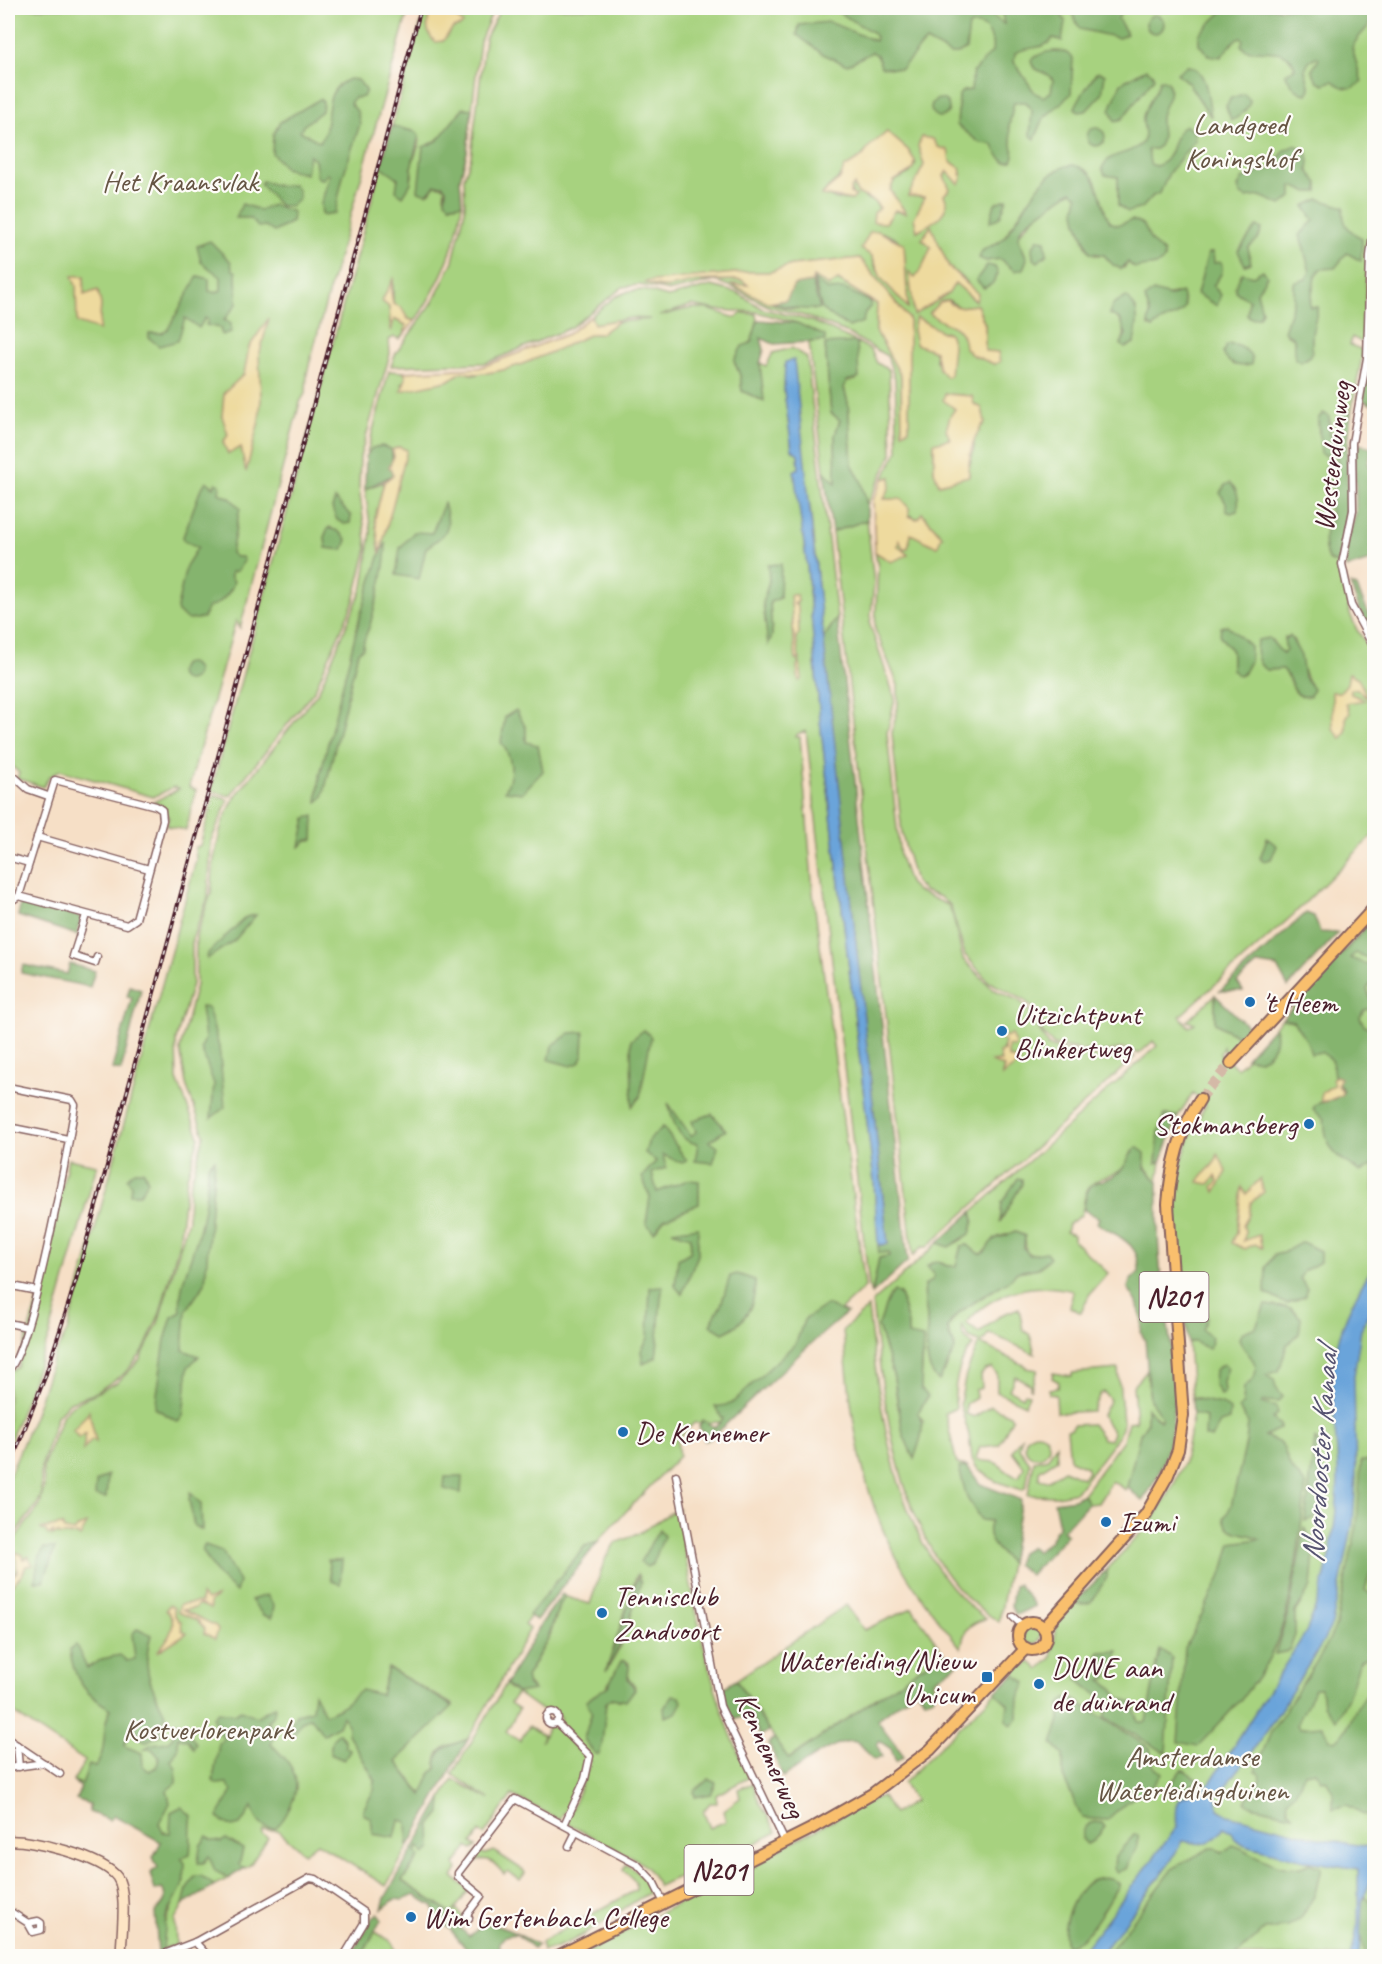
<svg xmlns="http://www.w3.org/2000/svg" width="1382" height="1964" viewBox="0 0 1382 1964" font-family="Caveat,sans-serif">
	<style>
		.green { fill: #a7d27f; stroke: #787855; stroke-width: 1.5; fill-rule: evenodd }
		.forest { fill: #85b46e; stroke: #686a4c; stroke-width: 1.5 }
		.sand { fill: #eeda9e; stroke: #9c7c64; stroke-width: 1.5 }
		.water { fill: #6aa4da; stroke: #5a6282; stroke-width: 1.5 }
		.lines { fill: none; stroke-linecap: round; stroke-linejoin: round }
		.primary-tunnel { stroke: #d4b9a7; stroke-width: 10; stroke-dasharray: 10 5; stroke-linecap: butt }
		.street-casing { stroke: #866261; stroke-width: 9 }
		.secondary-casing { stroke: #866261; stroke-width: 12 }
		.primary-casing { stroke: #866261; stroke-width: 14 }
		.street { stroke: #fff; stroke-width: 6 }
		.secondary { stroke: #fde5c5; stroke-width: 9 }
		.primary { stroke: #f9bf6d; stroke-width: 10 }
		.rail-casing { stroke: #4a1f2b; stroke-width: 4 }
		.rail { stroke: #fdfcf7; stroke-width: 1.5; stroke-dasharray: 4.5; stroke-linecap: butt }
		.poi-dot { fill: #1f6fb2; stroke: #fdfcf7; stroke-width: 2 }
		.labels { text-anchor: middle; stroke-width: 4.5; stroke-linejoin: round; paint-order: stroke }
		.shield { fill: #fdfcf7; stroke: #806168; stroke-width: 1.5 }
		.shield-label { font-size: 28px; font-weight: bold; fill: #4a1f2b }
		.park-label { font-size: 30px; fill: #654; stroke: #fdfcf7 }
		.street-label { font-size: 30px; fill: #4a1f2b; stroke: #fdfcf7 }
		.poi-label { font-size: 30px; fill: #4a1f2b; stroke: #fdfcf7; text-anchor: start }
		.water-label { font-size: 32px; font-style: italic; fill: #575471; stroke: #fdfcf7 }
	</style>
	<rect width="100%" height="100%" fill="#fdfcf7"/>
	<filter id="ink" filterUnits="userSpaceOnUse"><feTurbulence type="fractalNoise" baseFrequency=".0167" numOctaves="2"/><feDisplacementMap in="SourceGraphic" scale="12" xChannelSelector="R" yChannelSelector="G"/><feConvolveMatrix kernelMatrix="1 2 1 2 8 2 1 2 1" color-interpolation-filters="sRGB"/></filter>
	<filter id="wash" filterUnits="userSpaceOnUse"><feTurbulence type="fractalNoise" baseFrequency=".008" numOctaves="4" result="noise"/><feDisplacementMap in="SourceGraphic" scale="24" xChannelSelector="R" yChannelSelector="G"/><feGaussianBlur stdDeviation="1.35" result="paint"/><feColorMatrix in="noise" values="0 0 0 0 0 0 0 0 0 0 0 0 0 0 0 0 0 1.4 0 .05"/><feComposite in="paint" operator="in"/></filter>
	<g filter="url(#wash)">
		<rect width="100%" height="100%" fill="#f6dfc6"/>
		<g class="green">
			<path d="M 8,8 L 409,8 L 327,298 L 307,373 L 306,392 L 300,402 L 240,628 L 236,620 L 189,787 L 196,790 L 186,830 L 166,826 L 169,817 L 162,805 L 153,802 L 179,789 L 174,787 L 153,797 L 60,770 L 49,777 L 43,787 L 17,778 L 19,773 L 8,762 Z"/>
			<path d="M 425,8 L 430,8 L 429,14 L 455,17 L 460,8 L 494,8 L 480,41 L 472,109 L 460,111 L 452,126 L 431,145 L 430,192 L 435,185 L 445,187 L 444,196 L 450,205 L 462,204 C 457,247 439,286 415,321 L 408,319 L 393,304 L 393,280 L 382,301 L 389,307 L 391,331 L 393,319 L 406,325 L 405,333 L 399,339 L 394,337 L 389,340 L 390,354 L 360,457 L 359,487 L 367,548 L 354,601 L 314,691 L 230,796 L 211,791 L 381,166 L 394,174 L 399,182 L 412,178 L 412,164 L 420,141 L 416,132 L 392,126 ZM 330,527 L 342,538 L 335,549 L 326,547 L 325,535 Z"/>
			<path d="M 501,8 L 1374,8 L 1374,218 L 1368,240 L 1363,343 L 1352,337 L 1350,345 L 1363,350 L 1362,357 L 1351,413 L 1348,412 L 1336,437 L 1330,435 L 1330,420 L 1323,413 L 1318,419 L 1319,437 C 1328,448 1341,455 1336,470 L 1331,466 L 1326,471 L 1334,491 L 1330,506 L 1332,519 C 1323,533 1323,544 1328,560 L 1338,564 L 1350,614 L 1357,630 L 1374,655 L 1374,834 L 1293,915 L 1180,1016 L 1189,1027 L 1195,1023 L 1187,1021 L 1215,995 L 1215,1023 L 1241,1038 L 1225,1056 L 1223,1047 L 1220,1054 L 1237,1068 L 1276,1031 L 1274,1027 L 1282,1019 L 1289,1019 L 1345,957 L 1340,955 L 1374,917 L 1374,1956 L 580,1956 L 861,1805 L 882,1796 L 894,1814 L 915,1801 L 903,1783 L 1014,1674 L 1021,1662 L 1025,1666 L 1030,1662 L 1039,1669 L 1051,1658 L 1058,1621 L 1152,1521 L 1173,1487 L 1184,1462 L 1193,1414 L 1197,1414 L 1198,1398 L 1192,1398 L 1188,1342 L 1192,1342 L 1190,1320 L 1186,1323 L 1185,1308 L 1189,1304 L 1186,1275 L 1182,1274 C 1168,1213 1174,1159 1206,1105 L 1193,1093 L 1178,1116 L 1165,1115 L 1159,1132 L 1156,1164 L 1161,1162 L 1158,1182 L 1132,1151 C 1122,1183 1106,1169 1089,1187 C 1083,1194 1085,1206 1081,1215 L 1068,1225 L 1066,1232 L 1074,1235 L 1074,1241 L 1108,1273 L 1089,1295 L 1081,1313 L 1070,1307 L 1073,1291 C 1033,1281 994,1291 966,1323 L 979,1333 L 1001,1315 L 1019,1308 L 1023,1330 L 1030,1335 L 1035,1354 L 989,1333 L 981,1344 L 1026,1366 L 1026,1368 L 1038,1370 L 1030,1390 L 1030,1384 L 1015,1376 L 1009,1390 L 1023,1397 L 1025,1393 L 1029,1394 L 1025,1405 L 997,1392 L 997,1374 L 992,1368 L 985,1370 L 981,1375 L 982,1388 L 975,1390 L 976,1398 L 966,1404 L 966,1414 L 974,1417 L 991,1406 L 1010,1415 L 1012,1419 L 999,1445 L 980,1447 L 976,1458 C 982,1463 989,1460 996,1463 C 1005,1468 1009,1476 1019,1477 L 1024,1467 L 1012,1451 L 1022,1436 L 1019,1448 L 1030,1463 L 1026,1487 L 1022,1490 L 995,1481 L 977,1468 L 972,1459 L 969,1435 L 960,1404 L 966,1374 L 979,1342 L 969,1338 L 961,1325 L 963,1336 L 973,1345 C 959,1360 952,1388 956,1408 L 945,1413 L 957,1464 L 967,1466 L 959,1468 L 991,1521 L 996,1547 L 1010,1563 L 999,1622 C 987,1614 974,1605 963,1594 C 896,1523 883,1396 872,1303 L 938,1243 C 956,1251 980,1230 972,1212 L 1157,1046 L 1153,1041 L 1139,1054 L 1124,1048 L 1099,1053 L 1054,1045 L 1043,1034 L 1035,1010 L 1023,999 L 989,982 L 965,955 L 950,905 L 940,897 L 924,891 L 915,882 L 902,834 L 892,733 L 898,705 L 898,685 L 875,629 L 878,567 L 875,552 L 891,561 L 907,554 L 898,546 L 899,540 L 901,542 L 911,534 L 942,536 L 923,514 L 917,519 L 883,499 L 890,477 L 883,479 L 898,450 L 895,378 L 887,356 L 846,332 L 805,316 L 770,307 L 732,287 L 715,281 L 671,291 L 639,285 L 623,287 L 570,328 L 486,363 L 391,366 L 396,353 L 433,302 L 453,261 L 465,210 L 464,178 L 471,157 L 485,39 ZM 887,132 L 908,150 L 916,164 L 910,173 L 893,182 L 890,190 L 906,213 L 880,209 L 874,201 L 866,199 L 855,185 L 851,187 L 852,200 L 835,199 L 822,194 ZM 950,161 L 960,168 L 947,170 C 941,179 943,204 940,216 L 917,231 L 926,197 L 909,196 L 924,165 ZM 1063,195 C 1051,205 1021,226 1018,238 L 1025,254 L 1011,268 L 1000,259 L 986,261 L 982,251 L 1002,240 L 1030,200 ZM 1077,222 L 1110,222 L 1142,265 L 1132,266 L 1128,262 L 1124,268 L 1110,262 L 1104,255 L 1094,255 L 1087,248 ZM 931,227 L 949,267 L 967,282 L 975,301 L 955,282 L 914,314 L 910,273 L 915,278 C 922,269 928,256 932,247 L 922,239 ZM 878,231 L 896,238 L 904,248 L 908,307 L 876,269 L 872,256 ZM 860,258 L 909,319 L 902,431 L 901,376 L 876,331 L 877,304 L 838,280 L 812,277 L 816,291 L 814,310 C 804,307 795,310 786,308 C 767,303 751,293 733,285 L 748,285 L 742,280 L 645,283 L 746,272 L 770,272 L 792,265 ZM 1203,275 L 1215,283 L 1212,286 L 1219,292 L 1210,302 L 1202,296 ZM 815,281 L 828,291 L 839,292 L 868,310 L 865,312 L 862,322 L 849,327 C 829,319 824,299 815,281 ZM 1177,293 L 1175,316 L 1161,319 L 1153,328 L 1149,326 L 1150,314 L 1146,301 ZM 948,300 L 959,307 L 977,305 L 985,325 L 985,351 L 994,364 L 969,352 L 963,334 L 951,324 ZM 1136,309 L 1134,343 L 1121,344 C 1126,334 1126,324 1116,317 ZM 949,333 L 952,343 L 951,363 L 936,361 L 935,351 ZM 1286,334 L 1312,337 L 1309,357 L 1305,360 L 1294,353 L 1294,338 ZM 945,394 L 962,395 L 973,404 C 974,420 976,437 973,453 C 971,462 968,464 969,476 L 934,471 L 934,443 L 950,439 L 949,422 L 955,409 ZM 1220,636 L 1250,661 L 1243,674 L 1232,666 L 1232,651 ZM 1285,637 L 1293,639 C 1298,650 1304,679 1310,684 L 1310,696 C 1291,700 1292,679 1283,669 L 1266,670 L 1259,661 L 1257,644 L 1272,640 L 1277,650 L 1283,654 L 1286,650 ZM 1015,1232 L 1025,1236 L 1026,1252 L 1033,1256 L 1038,1254 L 1047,1260 L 1039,1268 L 1017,1272 L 1011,1279 L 958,1313 L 948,1327 L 950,1338 L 955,1345 L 944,1373 L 933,1374 C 927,1354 929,1338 927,1318 C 926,1306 923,1297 925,1285 L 932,1281 L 934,1275 L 927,1266 L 940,1262 L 947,1266 L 956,1266 L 961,1246 L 968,1245 L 976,1253 L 982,1254 L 998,1237 ZM 900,1294 L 908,1324 L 907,1336 L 923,1355 L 918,1413 L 923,1421 L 898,1408 L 894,1378 L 878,1326 Z"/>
			<path d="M 1372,261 L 1374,261 L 1374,360 L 1369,359 Z"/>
			<path d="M 711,286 L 738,293 L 763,309 L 812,321 L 857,342 L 871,350 L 877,363 L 889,370 L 892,454 L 867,505 L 861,481 L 852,464 L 848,403 L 844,387 L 847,381 L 856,380 L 857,342 L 825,345 L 831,413 L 840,420 L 835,435 L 836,484 L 824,471 L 809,342 L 824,341 L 797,323 L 757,312 L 717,310 L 692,305 L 659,316 L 692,308 L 708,309 L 736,318 L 742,313 L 756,314 C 760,334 747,348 734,361 L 740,375 L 742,391 L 763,401 L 760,363 L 766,366 L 773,353 L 792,348 L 807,358 L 837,618 L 823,639 L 810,506 L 784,391 L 792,449 L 798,454 L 799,469 L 795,471 L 807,566 L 820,721 L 874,1182 L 879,1253 L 889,1252 L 890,1256 L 879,1258 L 872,1294 L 869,1286 L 806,731 L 797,734 L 796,737 L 800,737 L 813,893 L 865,1287 L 786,1361 L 726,1422 L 694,1423 L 677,1440 L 679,1456 L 592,1547 L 530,1617 L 524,1625 L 530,1629 L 459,1755 L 467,1740 C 448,1747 435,1745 436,1769 L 431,1773 L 423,1795 L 396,1761 L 453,1705 L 388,1668 L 381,1695 L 341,1708 L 429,1805 L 407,1839 L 408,1847 L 386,1886 L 317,1843 L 304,1853 L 278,1830 L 263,1830 L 262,1834 L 268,1838 L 250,1865 L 245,1868 L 238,1865 L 224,1876 L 229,1878 L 186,1899 L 175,1920 L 176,1945 L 163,1950 L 164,1927 L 176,1896 L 164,1837 L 98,1764 L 95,1767 L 89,1766 L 82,1784 L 73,1781 L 85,1761 L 8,1709 L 8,1588 L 22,1575 L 28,1557 L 8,1580 L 8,1547 L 40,1506 L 44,1486 L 43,1466 L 63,1414 L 72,1405 L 118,1382 L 140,1360 L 158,1323 L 188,1220 L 189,1189 L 204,1135 L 186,1084 L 180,1049 L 196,985 L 196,936 L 211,893 L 214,859 L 222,823 L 235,797 L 318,692 L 363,587 L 371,532 L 365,489 L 384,482 L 375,518 L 380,552 L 399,447 L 392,450 C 380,445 375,446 366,456 L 389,371 L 404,372 L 406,378 L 402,384 L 447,381 L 462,372 L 475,375 L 592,334 L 600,334 L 617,322 L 651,319 L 631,318 L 593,324 L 591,316 L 615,297 L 629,291 L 644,290 L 668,297 ZM 769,565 L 780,598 L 770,601 L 772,636 L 763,603 L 769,581 Z"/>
			<path d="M 867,520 L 874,583 L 870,625 L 895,699 L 887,733 L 900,857 L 909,883 L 917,891 L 948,905 L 953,916 L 963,959 L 993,989 L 1020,1001 L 1030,1012 L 1048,1046 L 1097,1057 L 1122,1051 L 1135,1057 L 927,1247 L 922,1247 L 913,1256 L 832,532 ZM 996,1036 L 1006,1037 L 1008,1058 L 1014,1058 L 1017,1063 L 1002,1074 L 1004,1067 L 994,1062 L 1001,1061 L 1004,1041 Z"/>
			<path d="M 214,795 L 228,800 L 211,841 L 208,898 L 192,939 L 192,984 L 176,1040 L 177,1079 L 199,1137 L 187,1177 L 179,1243 L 160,1313 L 143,1352 L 124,1374 L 93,1394 L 70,1402 L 57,1416 L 41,1467 L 41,1496 L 37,1505 L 8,1542 L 8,1479 L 35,1414 L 54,1356 L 67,1332 L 196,860 L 195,847 L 200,846 Z"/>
			<path d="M 68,1159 L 97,1165 L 49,1336 L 8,1447 L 8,1373 L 18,1367 L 42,1286 Z"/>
			<path d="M 868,1308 C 880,1410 895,1555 986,1619 C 968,1623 964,1630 961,1648 C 937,1618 911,1587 893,1551 C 858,1484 850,1404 843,1330 Z"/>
			<path d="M 1118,1369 L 1123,1422 L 1118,1437 L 1076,1492 L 1057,1496 L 1028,1495 L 1034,1461 L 1048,1458 L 1056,1444 L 1057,1459 L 1039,1471 L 1039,1479 L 1047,1481 L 1064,1470 L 1082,1478 L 1088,1472 L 1086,1467 L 1070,1460 L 1067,1430 L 1072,1429 L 1073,1425 L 1092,1424 L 1103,1439 L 1110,1440 L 1113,1433 L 1102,1415 L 1110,1400 L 1104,1392 L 1100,1394 L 1092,1411 L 1057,1413 L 1056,1395 L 1049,1394 L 1049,1389 L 1058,1388 L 1059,1382 L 1052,1378 L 1053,1373 L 1072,1376 L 1072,1373 Z"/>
			<path d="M 1147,1370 L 1150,1400 L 1162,1414 L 1161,1420 L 1156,1419 L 1147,1409 L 1147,1423 L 1140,1434 L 1138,1452 L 1126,1490 L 1112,1481 L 1098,1503 L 1088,1504 L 1083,1494 L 1123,1440 L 1128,1422 L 1136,1421 L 1133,1386 Z"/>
			<circle cx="1037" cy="1445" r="12"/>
			<path d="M 676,1509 L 680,1509 L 677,1510 C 694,1602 707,1692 750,1777 L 716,1795 L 717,1803 L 710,1803 L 703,1811 L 710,1828 L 726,1821 L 724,1810 L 740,1798 L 738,1789 L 753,1783 L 758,1800 L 777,1832 L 698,1873 L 676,1878 L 659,1886 L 647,1868 L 637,1860 L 566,1823 L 591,1761 L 560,1723 L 560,1717 L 549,1709 L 544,1712 L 517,1693 L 510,1703 L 519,1709 L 506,1732 L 520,1741 L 529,1726 L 543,1735 L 541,1742 L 548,1726 L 556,1728 L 584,1756 L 586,1764 L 578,1787 L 560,1820 L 512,1795 L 484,1835 L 480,1832 L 472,1843 L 476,1846 L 472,1850 L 468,1847 L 455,1864 L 458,1869 L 453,1877 L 469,1890 L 453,1912 L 457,1910 L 466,1920 L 460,1928 L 452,1914 L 402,1881 L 419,1858 L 416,1851 L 430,1835 L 430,1826 L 441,1813 L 442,1798 L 453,1779 L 489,1799 L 452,1774 L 506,1684 L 510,1689 L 533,1689 L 526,1682 L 526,1677 L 549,1638 L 563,1596 L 590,1604 L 605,1559 L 615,1543 L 638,1534 ZM 637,1574 L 639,1577 C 634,1607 626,1644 607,1669 ZM 625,1660 L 629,1663 L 628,1678 L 635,1686 L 620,1701 L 615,1698 C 600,1700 605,1714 603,1725 L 584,1739 L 592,1712 L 589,1698 L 604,1690 Z"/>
			<path d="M 846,1605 L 864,1630 L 912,1608 L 943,1652 L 788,1759 L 736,1680 Z"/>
			<circle cx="1032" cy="1635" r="9"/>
			<path d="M 494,1851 L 523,1870 L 525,1873 L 520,1880 L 508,1871 L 504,1874 C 494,1863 490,1855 474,1862 L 472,1859 L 477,1852 L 485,1854 Z"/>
			<path d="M 626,1864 L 641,1875 L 652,1891 C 616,1911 585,1941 543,1951 L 541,1942 L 636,1890 L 636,1882 L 623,1870 Z"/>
			<path d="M 375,1932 L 391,1941 L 399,1956 L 361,1956 Z"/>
		</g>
		<g class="forest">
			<path d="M 831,8 L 981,8 L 1004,24 L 1001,8 L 1058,8 L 1065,21 L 1062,41 L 1053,38 C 1046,50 1027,46 1015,53 L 1014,62 L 1035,93 L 1043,97 L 1051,92 L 1053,80 C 1047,70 1032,73 1031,60 C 1042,51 1063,46 1073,58 L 1071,94 L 1044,118 L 1035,139 L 1030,135 L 1032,110 L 1026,102 L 1014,102 L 1009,126 L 1014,156 L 1012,161 L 1005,162 L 998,155 L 992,144 L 980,143 L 957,125 L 959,95 L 963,91 L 971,90 L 973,72 L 992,52 C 994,37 986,20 969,26 L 966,49 L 958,54 L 950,54 L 926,41 L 901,69 L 881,67 L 877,55 L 872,52 L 847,65 L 823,54 L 797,35 L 799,25 L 829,22 L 875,41 L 876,37 L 872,32 Z"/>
			<path d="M 1069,8 L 1123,8 L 1118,19 L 1127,34 L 1119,38 L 1080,29 Z"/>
			<path d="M 1226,8 L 1374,8 C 1375,28 1359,31 1352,48 L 1362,82 C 1352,91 1342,89 1333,81 L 1324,84 L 1317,81 L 1312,70 L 1319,59 L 1316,57 L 1309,61 L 1305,70 L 1310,89 L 1307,94 C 1295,93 1291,83 1285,74 L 1295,68 C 1289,45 1263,54 1246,50 L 1241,45 L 1243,40 L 1241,38 L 1235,40 L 1221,57 L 1208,55 L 1199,44 L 1199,34 Z"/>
			<circle cx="1155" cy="24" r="9"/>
			<path d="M 1187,66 C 1208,67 1208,101 1211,117 L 1189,84 L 1177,73 Z"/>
			<path d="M 1146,69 L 1152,73 L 1154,78 L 1122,119 L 1115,121 L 1110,110 L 1121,83 Z"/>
			<path d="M 1099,72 L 1105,75 L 1102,94 L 1086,111 L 1079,112 L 1075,108 C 1078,99 1090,83 1096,73 Z"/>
			<path d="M 349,79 L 358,80 L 366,90 L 363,97 L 354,98 L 350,103 L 357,111 L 360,124 L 343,176 L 335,213 L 322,215 L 321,204 L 330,175 L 327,174 L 322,180 L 317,177 L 315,160 L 309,155 L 306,174 L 285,168 L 272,153 L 273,135 L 280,122 L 320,99 L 323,102 L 322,111 L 303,126 L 300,131 L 320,142 C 335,121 318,92 349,79 Z"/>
			<path d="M 1160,79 L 1168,82 C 1174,97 1162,104 1161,118 C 1160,129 1166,140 1156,149 L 1148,149 L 1150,164 L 1156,166 C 1176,160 1170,136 1185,125 L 1194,132 L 1195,140 L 1169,173 L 1160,193 L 1153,196 L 1142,208 L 1128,212 L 1118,205 L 1118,177 L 1105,175 L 1102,168 C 1110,151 1129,156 1141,144 C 1149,136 1142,127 1143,117 C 1144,108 1157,93 1160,79 Z"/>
			<path d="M 1244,94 L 1250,100 C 1250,107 1238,119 1231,120 L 1226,106 L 1231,98 Z"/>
			<circle cx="940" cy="108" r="9"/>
			<path d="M 463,108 L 472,109 L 467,152 L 460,179 L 462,204 L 450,205 L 445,201 L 446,189 L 443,185 L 435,185 L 427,194 L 418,191 L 423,147 L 437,141 Z"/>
			<path d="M 392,126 L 416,132 L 419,136 L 412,164 L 411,183 L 403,196 L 396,191 L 398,178 L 381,166 Z"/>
			<circle cx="1096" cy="137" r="9"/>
			<path d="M 1295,145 L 1307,151 L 1309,161 L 1308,171 L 1318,183 L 1318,192 L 1308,192 L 1292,186 L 1292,197 L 1281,205 L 1260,196 L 1246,198 L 1240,194 L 1238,187 L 1242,179 L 1254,175 L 1260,170 L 1271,169 L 1285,150 Z"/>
			<path d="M 1073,165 C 1102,170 1098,201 1110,222 L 1117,225 L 1132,220 C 1146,223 1145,228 1150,239 C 1153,245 1160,249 1164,253 L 1164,260 L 1157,265 L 1135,268 L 1128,262 L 1121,269 L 1113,265 L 1104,255 L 1090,253 L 1077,222 L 1075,211 L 1078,196 L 1072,191 C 1069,192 1029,221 1024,225 C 1020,229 1019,233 1018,238 L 1027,259 L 1023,269 L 1015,271 L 1000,259 L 986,261 L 979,258 L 982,251 C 988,246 996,246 1002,240 C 1022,219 1039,167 1073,165 Z"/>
			<path d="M 262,181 L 279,186 L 294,185 L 298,190 L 299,199 L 291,206 L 280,206 L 260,184 Z"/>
			<path d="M 1007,199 L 1000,217 L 990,222 L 995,203 Z"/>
			<path d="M 1319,199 L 1344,207 C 1341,222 1349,232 1362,238 L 1361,261 L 1347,253 L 1335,268 L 1320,269 L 1315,277 L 1310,304 L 1311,307 L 1318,307 L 1312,334 L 1312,351 L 1309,357 L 1301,362 L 1295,359 L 1294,338 L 1284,331 L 1294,300 L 1294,283 L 1306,279 L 1310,272 L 1300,235 L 1314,220 L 1304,206 Z"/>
			<path d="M 242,204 L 260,210 L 273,205 L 293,212 L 292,222 L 274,232 L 265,226 L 258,227 L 250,218 L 236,218 Z"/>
			<path d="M 1257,226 L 1262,229 L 1258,239 L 1248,248 L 1251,263 L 1245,265 L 1238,251 Z"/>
			<path d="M 1038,239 L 1045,240 L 1047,254 L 1038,262 L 1033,258 L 1032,248 Z"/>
			<path d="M 210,241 L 231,262 L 232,269 L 236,272 L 237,304 L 224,320 L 231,324 L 231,332 L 222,335 L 220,328 L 206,325 L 208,320 L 205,318 L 199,328 L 185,318 L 178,341 L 159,346 L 149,338 L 149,333 L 162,333 L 168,329 L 198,276 L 209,279 L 209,291 L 216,293 L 221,290 L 221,277 L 201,262 L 197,246 Z"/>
			<path d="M 1208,253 L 1213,253 L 1214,263 L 1221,262 C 1225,273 1218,278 1213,286 L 1221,295 L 1217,306 L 1197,294 Z"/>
			<path d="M 987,265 L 995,267 L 998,274 L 992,284 L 984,288 L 976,280 Z"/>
			<path d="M 1263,270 L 1267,276 L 1257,292 L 1262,311 L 1259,317 L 1251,318 L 1247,315 L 1249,300 L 1236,292 L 1235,287 L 1242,273 L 1253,276 Z"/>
			<path d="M 814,280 L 828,290 L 844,289 L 871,302 L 871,306 L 865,312 L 863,322 L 849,327 L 822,310 Z"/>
			<path d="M 812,282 L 820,308 L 817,309 C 805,310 785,307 773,303 L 786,300 L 794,285 Z"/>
			<path d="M 1153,291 L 1170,296 L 1182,293 L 1185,307 C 1178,320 1162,317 1153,328 L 1148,324 L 1150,314 L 1145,298 Z"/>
			<path d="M 1126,297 C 1142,308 1137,327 1134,343 L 1125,348 L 1121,344 L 1126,334 L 1120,319 L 1109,314 L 1114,303 Z"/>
			<path d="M 758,320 L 797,323 L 825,336 L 825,341 L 774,344 L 761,338 L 764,350 L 760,363 L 764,401 L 742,391 L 740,375 L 734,361 L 742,346 L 751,343 Z"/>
			<path d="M 857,342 L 859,378 L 847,381 L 844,388 L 848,403 L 852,464 L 861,481 L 867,505 L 867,520 L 832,532 L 824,471 L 836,483 L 835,435 L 840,420 L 831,413 L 825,344 Z"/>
			<path d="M 1227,345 C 1236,343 1248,349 1252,358 L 1251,365 C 1240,367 1228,366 1223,353 Z"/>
			<path d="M 1369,359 L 1374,360 L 1374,406 L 1363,400 Z"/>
			<path d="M 1345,412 L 1351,413 L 1347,452 L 1348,508 L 1338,564 L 1328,560 C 1323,544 1322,533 1332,519 L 1329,504 L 1334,491 L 1328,480 L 1326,466 L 1329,465 L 1335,470 L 1338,462 L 1333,451 L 1326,456 L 1321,454 L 1318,419 L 1323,413 L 1329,416 L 1330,435 L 1334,438 L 1337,434 L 1338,418 Z"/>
			<path d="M 1355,444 L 1368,446 L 1372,450 L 1368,464 L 1374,469 L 1374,560 L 1346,568 L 1347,543 L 1356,513 Z"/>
			<path d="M 382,446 L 392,450 L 393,475 L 365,489 L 366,456 L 372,448 Z"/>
			<path d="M 206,481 L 214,487 L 216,483 L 220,485 L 219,493 L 230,498 L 240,508 L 231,553 L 236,557 L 242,557 L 244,561 L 237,571 L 231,572 L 231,578 L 234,581 C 232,592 219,606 208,607 L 203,618 L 188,620 L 178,612 L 177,608 L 186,566 L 198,547 L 183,540 L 183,537 L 200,491 Z"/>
			<path d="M 1230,483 C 1238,489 1240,502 1237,511 L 1231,513 L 1226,511 L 1226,503 L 1220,493 L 1225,485 Z"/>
			<path d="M 335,499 L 351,516 L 350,523 L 344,524 L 337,520 L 332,508 Z"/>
			<path d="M 444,503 C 452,531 448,532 426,548 L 419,579 L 396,575 L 400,548 L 414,532 L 432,533 Z"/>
			<path d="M 328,528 L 338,531 L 347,540 L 343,550 L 326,548 L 325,535 Z"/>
			<path d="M 386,543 C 386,568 378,597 371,621 C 369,631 363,637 363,648 L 358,652 L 323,797 L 317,802 L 320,775 L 360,616 L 380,554 Z"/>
			<path d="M 781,564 L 780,598 L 770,602 L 772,636 L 768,645 L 763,603 L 769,581 L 768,565 Z"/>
			<path d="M 1350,584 L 1357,587 C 1362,602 1375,622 1374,635 L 1361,613 Z"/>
			<path d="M 837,618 L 908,1261 L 872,1294 L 879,1258 L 889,1256 L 889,1252 L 879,1253 L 878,1245 L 888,1244 L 823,639 Z"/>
			<path d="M 1227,625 L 1250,646 L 1250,661 L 1243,674 L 1239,676 L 1232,670 L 1232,651 L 1220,636 L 1221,627 Z"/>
			<path d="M 1290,636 L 1301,656 L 1304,677 L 1313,689 L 1310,696 C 1291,700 1293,679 1283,669 L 1266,670 C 1257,664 1254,650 1258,640 L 1269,638 L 1283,654 L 1286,650 L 1284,639 Z"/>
			<circle cx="188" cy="672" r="9"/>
			<path d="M 516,710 L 526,728 L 526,742 L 538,745 L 543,771 L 522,793 L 505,791 C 514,772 513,759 501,742 L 505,717 Z"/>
			<path d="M 314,816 L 313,840 L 307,840 L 300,847 L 306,818 Z"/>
			<path d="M 1267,838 L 1277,846 L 1271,859 L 1263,861 L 1260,858 Z"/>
			<path d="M 21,902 L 81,917 L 77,935 L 18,916 Z"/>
			<path d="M 1306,913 L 1314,916 L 1320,932 L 1338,933 L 1288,987 L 1277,967 L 1258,964 L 1237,982 L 1243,991 L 1220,991 Z"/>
			<path d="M 256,915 L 235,940 L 207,959 L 208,953 L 246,917 Z"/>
			<path d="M 1374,919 L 1374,961 L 1356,953 L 1350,958 L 1374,967 L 1374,979 L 1367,989 L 1374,1008 L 1364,1010 L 1360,1017 L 1364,1025 L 1372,1030 L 1373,1038 L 1374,1164 L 1361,1172 C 1336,1156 1326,1152 1324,1120 L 1313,1109 L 1316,1104 L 1334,1099 L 1344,1091 L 1334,1077 L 1332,1060 L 1321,1052 L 1311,1054 L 1307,1041 L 1293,1021 L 1282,1019 Z"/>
			<path d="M 70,964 L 95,971 L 90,987 L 21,973 L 23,965 L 67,974 Z"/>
			<path d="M 130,986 L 141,990 L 139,998 L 121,1071 L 112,1069 L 132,998 L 127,997 Z"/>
			<path d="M 1215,995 L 1250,1029 L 1241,1038 L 1215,1023 Z"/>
			<path d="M 201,1007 L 208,1008 L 219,1047 L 225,1107 L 211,1118 L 214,1084 L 201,1048 L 205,1039 Z"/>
			<path d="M 1274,1027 C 1279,1041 1273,1053 1260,1060 L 1246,1058 Z"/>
			<path d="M 644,1030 L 651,1037 L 640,1097 L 632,1106 L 631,1040 Z"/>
			<path d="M 584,1032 L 583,1055 L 579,1063 L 571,1066 L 549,1060 L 552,1046 L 570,1033 Z"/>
			<path d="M 668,1103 L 691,1136 L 696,1132 L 692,1121 L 712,1114 L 726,1130 L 709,1141 L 718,1147 L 713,1163 L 695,1161 L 698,1144 C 676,1141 674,1122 668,1103 Z"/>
			<path d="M 1165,1115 L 1178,1116 L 1161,1162 L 1156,1164 L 1159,1131 Z"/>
			<path d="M 663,1127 L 687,1161 L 682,1163 L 663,1155 L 666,1168 L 652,1173 L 657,1192 L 688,1180 L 699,1181 L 699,1204 L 664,1219 L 654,1232 L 646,1223 L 650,1197 L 642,1177 L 656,1161 L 645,1153 L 649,1140 Z"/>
			<path d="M 1137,1147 L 1145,1153 L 1145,1168 L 1158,1182 C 1158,1210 1157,1238 1160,1265 C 1168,1345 1195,1431 1142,1501 L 1127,1487 L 1140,1434 L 1147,1423 L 1147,1408 L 1160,1421 L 1162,1417 L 1150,1400 L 1145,1340 L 1141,1333 L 1142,1322 L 1137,1302 L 1128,1288 L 1130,1281 L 1139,1272 C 1141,1242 1116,1236 1097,1223 L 1099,1218 L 1084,1210 C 1087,1170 1101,1190 1120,1171 C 1128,1164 1129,1153 1137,1147 Z"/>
			<path d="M 215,1159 L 205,1283 L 186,1311 L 183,1350 L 199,1356 L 188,1367 L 183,1416 L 178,1422 L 155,1408 L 165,1340 L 172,1317 L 181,1312 C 178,1288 187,1271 194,1248 C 203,1222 207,1193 208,1165 Z"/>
			<path d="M 135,1171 L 144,1171 L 148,1181 L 140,1194 L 130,1194 L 131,1185 L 127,1178 Z"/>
			<path d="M 1018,1178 L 1022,1179 L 1022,1184 L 1000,1222 L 1002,1202 Z"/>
			<path d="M 972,1212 L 974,1220 L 970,1234 L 949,1247 L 938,1243 Z"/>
			<path d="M 698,1227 L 698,1255 L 682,1294 L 675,1286 L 678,1259 L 690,1252 L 691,1237 L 672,1231 Z"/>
			<path d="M 1015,1232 L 1025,1236 L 1024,1248 L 1029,1255 L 1046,1252 L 1050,1257 L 1038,1268 L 1017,1272 L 1011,1279 C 997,1289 952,1311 948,1328 C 947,1337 954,1341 955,1349 L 939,1381 C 921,1367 928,1337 927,1317 C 926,1306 923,1297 925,1285 L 932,1281 L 934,1275 L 927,1266 L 936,1261 L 947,1266 L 956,1266 L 961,1246 L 968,1245 C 990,1266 983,1243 997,1238 C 1003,1236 1008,1236 1015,1232 Z"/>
			<path d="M 1302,1242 L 1320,1251 L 1320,1262 L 1304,1271 L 1300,1278 L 1307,1289 L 1306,1296 L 1286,1304 L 1265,1293 L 1266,1267 L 1274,1255 L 1283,1253 Z"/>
			<path d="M 737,1274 L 755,1280 C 756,1305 745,1324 723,1333 L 710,1325 L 721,1305 L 730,1276 Z"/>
			<path d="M 1182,1274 L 1187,1275 L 1207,1292 L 1205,1296 L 1185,1308 Z"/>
			<path d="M 663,1286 C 658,1310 660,1333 656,1357 L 643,1364 L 641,1351 L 648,1338 L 650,1287 Z"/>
			<path d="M 894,1291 L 900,1294 L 908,1324 L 908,1335 L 923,1338 L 921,1389 L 928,1396 L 918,1413 C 927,1428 919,1443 914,1459 L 903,1434 L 894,1378 L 878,1326 C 885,1314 883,1301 894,1291 Z"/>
			<path d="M 826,1305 L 847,1313 C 798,1352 756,1397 710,1439 L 705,1441 L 699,1426 L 703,1420 L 715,1428 L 723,1419 L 715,1407 L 731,1404 L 796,1343 L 804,1320 Z"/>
			<path d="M 1265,1305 L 1291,1308 L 1301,1318 L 1299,1334 L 1287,1345 L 1279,1371 L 1266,1375 L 1274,1380 L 1276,1388 L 1283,1397 L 1278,1402 L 1265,1401 L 1262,1403 L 1276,1407 L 1278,1413 L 1273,1419 L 1281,1426 L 1279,1429 L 1265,1436 L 1282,1444 L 1290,1466 L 1306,1485 C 1299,1540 1294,1616 1266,1664 C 1248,1695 1222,1720 1198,1746 L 1178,1742 L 1185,1648 L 1223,1572 L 1231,1543 L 1260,1539 C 1247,1531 1229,1537 1224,1519 L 1231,1506 L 1246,1443 L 1248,1423 L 1239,1408 L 1243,1404 L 1244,1388 C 1247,1384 1252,1382 1254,1377 C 1262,1360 1242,1353 1239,1338 L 1243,1332 L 1256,1327 Z"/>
			<path d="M 1200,1311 L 1206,1311 L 1207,1319 L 1202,1330 L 1212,1337 L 1209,1349 L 1195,1342 L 1188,1342 L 1186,1323 Z"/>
			<path d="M 1223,1364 L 1228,1368 L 1223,1381 L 1224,1393 L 1220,1395 L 1214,1384 L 1215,1370 Z"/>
			<path d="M 1192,1398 L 1222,1404 L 1230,1410 L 1229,1420 L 1220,1423 L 1211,1438 L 1205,1436 L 1206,1417 L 1193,1414 Z"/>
			<path d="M 1315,1439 L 1321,1446 L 1318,1465 L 1324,1477 L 1318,1493 L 1320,1506 L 1318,1517 L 1305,1521 Z"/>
			<path d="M 1361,1461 L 1374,1461 L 1374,1570 L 1370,1573 L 1365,1590 L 1374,1597 L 1374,1653 L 1360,1661 L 1348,1697 L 1336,1720 L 1323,1705 L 1321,1688 L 1315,1688 L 1297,1725 L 1300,1728 L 1322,1726 L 1331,1740 L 1336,1741 C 1356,1724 1351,1701 1374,1690 L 1374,1819 L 1346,1805 L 1333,1809 L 1333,1792 L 1326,1779 L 1321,1780 L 1315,1771 L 1305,1773 L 1295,1793 L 1287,1800 L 1288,1809 L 1293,1815 L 1251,1806 L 1245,1801 L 1260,1780 L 1259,1773 L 1255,1771 L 1271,1732 L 1324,1650 L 1336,1625 L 1357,1524 Z"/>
			<path d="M 967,1466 L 980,1484 L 1021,1500 L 1010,1563 C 999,1551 982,1538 991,1521 L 981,1520 L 967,1498 L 959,1468 Z"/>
			<path d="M 108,1475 L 106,1498 L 95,1496 L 96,1482 Z"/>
			<path d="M 445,1477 L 462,1477 L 461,1493 L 444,1489 Z"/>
			<path d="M 190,1492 L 201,1504 L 202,1530 L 194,1526 L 189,1500 Z"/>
			<path d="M 1083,1494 L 1088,1504 L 1063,1530 L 1067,1535 L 1030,1575 L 1016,1564 L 1020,1552 L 1031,1547 L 1036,1552 L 1049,1542 L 1059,1526 L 1054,1502 L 1075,1499 Z"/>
			<path d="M 1304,1528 L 1315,1542 L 1311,1587 L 1295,1612 L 1295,1635 L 1289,1651 L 1275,1654 L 1290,1606 Z"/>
			<path d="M 659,1530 L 664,1536 L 653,1564 L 647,1567 L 640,1562 Z"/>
			<path d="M 598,1542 L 536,1620 L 529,1615 L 585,1546 Z"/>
			<path d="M 205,1545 L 222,1551 L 239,1582 L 236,1592 L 218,1576 L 202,1550 Z"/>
			<path d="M 44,1548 L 55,1548 L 44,1581 L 35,1581 L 38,1560 Z"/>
			<path d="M 328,1560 L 342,1560 L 340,1584 L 331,1581 Z"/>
			<path d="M 1107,1570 C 1109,1579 1104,1581 1100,1588 C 1092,1602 1092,1606 1073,1603 Z"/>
			<path d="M 638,1576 L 641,1582 C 632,1612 623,1644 606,1671 Z"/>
			<path d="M 1018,1584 L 1035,1606 L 1016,1615 L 1011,1606 L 1014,1586 Z"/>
			<path d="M 562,1594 L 565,1596 L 558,1608 L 548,1638 L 526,1677 L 528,1686 L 534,1690 L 517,1693 L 506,1684 L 541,1624 Z"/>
			<path d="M 267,1595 L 274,1606 L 272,1618 L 263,1615 L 251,1600 Z"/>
			<path d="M 137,1629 L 151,1635 C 141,1670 151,1685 166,1716 L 162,1721 L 162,1734 L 145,1742 L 131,1726 L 124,1746 L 142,1753 L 143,1766 L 149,1771 L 157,1767 L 159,1757 L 152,1749 L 144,1749 L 152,1744 L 168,1742 L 173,1736 L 173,1723 L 179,1723 L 196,1743 L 194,1749 L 188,1740 L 178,1737 L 178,1749 L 171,1761 L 176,1768 L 176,1783 L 167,1790 L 170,1803 L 159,1824 L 163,1832 L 170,1833 L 171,1812 L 181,1807 L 192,1816 C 189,1829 192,1841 190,1854 L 181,1858 L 185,1863 L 184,1883 L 166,1917 L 163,1950 L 158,1952 L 155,1912 C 164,1905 168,1899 162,1888 L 155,1890 L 150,1873 L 158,1868 L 153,1857 L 161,1842 L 114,1816 L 109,1820 L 89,1812 L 89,1804 L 76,1799 L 81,1787 L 73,1782 L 82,1784 L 89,1765 L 95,1767 C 109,1750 100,1727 111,1709 C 85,1695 73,1679 70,1649 L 76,1645 L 87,1668 L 102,1659 L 120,1655 L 127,1661 L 135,1659 L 132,1634 Z"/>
			<path d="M 1160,1649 L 1172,1658 L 1166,1753 L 1104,1717 L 1110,1706 C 1103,1695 1085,1690 1077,1678 L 1080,1673 L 1090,1669 L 1100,1652 L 1119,1651 L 1107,1678 L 1101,1680 L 1112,1687 L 1118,1697 L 1132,1702 L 1139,1722 L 1146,1722 Z"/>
			<path d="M 943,1652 L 957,1665 L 934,1680 L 935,1690 L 932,1698 L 926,1700 L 916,1690 L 877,1720 L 904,1756 L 896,1762 L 891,1749 L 879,1741 L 877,1746 L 882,1757 L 874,1760 C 868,1755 865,1747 858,1743 C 842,1733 798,1768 783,1777 L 769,1744 L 774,1738 L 789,1759 Z"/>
			<path d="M 625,1660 L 629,1666 L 628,1678 L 635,1689 L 626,1701 L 612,1698 L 606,1703 L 602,1745 L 599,1754 L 595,1754 L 584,1739 L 592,1712 L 586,1701 L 608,1686 L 621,1661 Z"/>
			<path d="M 388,1668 L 453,1706 L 396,1761 L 422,1795 L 431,1773 L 436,1769 C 436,1745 449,1747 468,1739 L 408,1847 L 407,1822 L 399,1820 L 395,1838 L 373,1834 L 371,1818 L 363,1814 L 363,1810 L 374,1790 L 375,1780 L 348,1734 L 348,1725 L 342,1716 L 338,1726 L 323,1735 L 311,1717 L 302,1721 L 293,1735 L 288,1731 L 296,1714 L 312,1710 L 314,1693 L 325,1714 L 340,1708 L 361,1690 L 381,1695 Z"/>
			<path d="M 1015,1675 L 1026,1682 L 1019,1699 L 1018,1719 L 1011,1725 L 1006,1720 L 1008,1704 L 995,1692 Z"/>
			<path d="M 736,1680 L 769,1731 L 760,1736 L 750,1714 L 731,1721 L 721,1689 Z"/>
			<path d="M 673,1695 L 680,1697 L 682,1702 L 676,1713 L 665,1717 L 664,1708 Z"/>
			<path d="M 1066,1698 L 1073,1699 L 1150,1748 L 1153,1765 L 1162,1773 L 1152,1787 L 1126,1802 L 1107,1820 L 1082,1818 L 1063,1777 L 1063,1755 L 1052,1744 L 1060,1720 L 1060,1704 Z"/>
			<path d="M 275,1706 L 274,1714 L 267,1722 L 277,1730 L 271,1744 C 290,1763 304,1777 291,1805 C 287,1814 283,1822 275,1828 C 260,1830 256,1818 252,1807 L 240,1825 L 232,1827 L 217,1818 L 232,1791 L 227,1783 L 217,1784 L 213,1781 L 219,1743 L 224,1739 L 215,1726 L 213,1717 L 218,1712 L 233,1714 L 241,1710 L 256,1717 Z"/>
			<path d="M 339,1733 L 345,1741 L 345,1747 L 350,1751 L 344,1760 L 330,1754 L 332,1740 Z"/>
			<path d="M 1181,1770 L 1184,1770 L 1200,1781 L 1183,1789 L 1169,1786 Z"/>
			<path d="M 709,1779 L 716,1783 L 711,1794 L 695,1797 L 694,1791 Z"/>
			<path d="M 442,1798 L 441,1813 L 430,1826 L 431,1849 L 425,1854 L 418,1847 L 416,1851 L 419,1857 L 402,1881 L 452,1914 L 460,1928 L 469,1936 L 485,1923 C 506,1927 520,1935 538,1945 L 533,1948 L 516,1934 L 505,1936 L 500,1942 L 499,1956 L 485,1956 L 483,1953 L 472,1956 L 450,1929 L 436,1918 L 433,1906 L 415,1895 L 403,1900 L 395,1899 L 382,1909 L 385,1898 Z"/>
			<path d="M 1095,1822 L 1102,1823 L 1105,1827 L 1094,1841 L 1087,1844 L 1082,1839 C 1082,1830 1087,1824 1095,1822 Z"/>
			<path d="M 1134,1835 L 1138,1835 L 1138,1845 L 1126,1869 L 1118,1872 L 1114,1868 L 1115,1856 Z"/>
			<path d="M 207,1836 L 211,1840 L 221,1842 L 226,1839 L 243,1849 L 239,1865 L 245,1868 L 229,1878 L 215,1871 L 209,1856 L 204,1863 L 198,1863 L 200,1846 Z"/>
			<path d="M 1233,1845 C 1257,1852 1283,1879 1310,1863 L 1321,1868 L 1315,1894 L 1302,1917 L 1288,1927 L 1265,1929 L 1236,1956 L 1106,1956 L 1172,1869 L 1210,1848 L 1216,1848 L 1222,1853 Z"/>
			<path d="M 195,1876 L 201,1876 L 215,1886 L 183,1905 L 187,1889 Z"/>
			<path d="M 1111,1878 L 1119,1884 C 1109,1899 1088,1945 1067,1945 C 1057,1930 1076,1887 1091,1881 C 1097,1878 1105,1878 1111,1878 Z"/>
			<path d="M 1374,1895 L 1374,1956 L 1366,1956 L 1359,1932 L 1362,1901 L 1365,1897 L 1370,1901 Z"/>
			<path d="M 378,1913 L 381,1920 L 361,1956 L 350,1956 L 372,1919 Z"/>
		</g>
		<g class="sand">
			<path d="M 431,8 L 460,8 L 455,17 L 463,23 L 461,26 L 453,28 L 443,41 L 435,42 C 424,31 427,22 431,8 Z"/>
			<path d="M 887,132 L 908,150 L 915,161 L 914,169 L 894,181 L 890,190 L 906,213 L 895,210 L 886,223 L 873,222 L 874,213 L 880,208 L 874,201 L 857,193 L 854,185 L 851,188 L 850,193 L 856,196 L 852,200 L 821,195 L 840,179 L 844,168 L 862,157 L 870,146 Z"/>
			<path d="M 922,137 L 933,139 L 938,147 L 948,150 L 950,161 L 960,168 L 962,178 L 959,184 L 947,171 L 944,176 L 950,189 L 944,195 C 954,213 930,224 917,231 L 914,218 L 925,197 L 908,196 L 924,165 L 918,146 Z"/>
			<path d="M 931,226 L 949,267 L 978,294 L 976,301 L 955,283 L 949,293 L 914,315 L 909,272 L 915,278 C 923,268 927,257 931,247 L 922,239 Z"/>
			<path d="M 878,231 L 904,244 L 908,308 L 881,278 L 872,256 L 861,249 L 870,232 Z"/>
			<path d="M 860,258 L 909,319 L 909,429 L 902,432 L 901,376 L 876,331 L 877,304 L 838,280 L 829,286 L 813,277 L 812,282 L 794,285 L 786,300 L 769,303 L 731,284 L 748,285 L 742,280 C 728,280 713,280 699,281 C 673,284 671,293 643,282 L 746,272 L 770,272 L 792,265 Z"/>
			<path d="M 72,276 L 84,276 L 84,295 L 98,290 L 101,305 L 99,330 L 77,323 L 76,286 Z"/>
			<path d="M 394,277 L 391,290 L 393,304 L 401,307 L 408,319 L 415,321 L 405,333 L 406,325 L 394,319 L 391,332 L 389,307 L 382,301 Z"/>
			<path d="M 949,300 L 950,304 L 959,307 L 977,305 L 985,325 L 985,351 L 998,352 L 1000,362 L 994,364 L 972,355 L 965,348 C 963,320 946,329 929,313 L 940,302 Z"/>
			<path d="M 591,316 L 594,324 L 617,320 L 617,322 L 600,334 L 592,334 C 557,348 499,382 462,372 L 447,381 L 401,391 L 406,378 L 404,372 L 479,368 L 568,334 Z"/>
			<path d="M 916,317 L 942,332 L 949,333 L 953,345 L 950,376 L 946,377 L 939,369 L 935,351 L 916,344 L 913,330 Z"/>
			<path d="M 269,318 L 259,356 L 261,399 L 259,421 L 246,472 L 241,447 L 228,454 L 223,442 L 228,435 L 222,416 L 224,393 L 244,374 L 249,347 Z"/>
			<path d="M 945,394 L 972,396 L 974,404 L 982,408 L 985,422 C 973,436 968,457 969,476 L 939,484 L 934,471 L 934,443 L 950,439 L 946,430 L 950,416 L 955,409 L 943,400 Z"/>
			<path d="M 399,447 L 407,450 L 380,554 L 375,518 L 384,482 L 393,475 L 389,467 L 394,456 L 392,450 Z"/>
			<path d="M 891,477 L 890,487 L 884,499 L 901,499 L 909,508 L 909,516 L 917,519 L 922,513 L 942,536 L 937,547 L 911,534 L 908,548 L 903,548 L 899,540 L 898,546 L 908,555 L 891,562 L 875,552 L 873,500 L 883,479 Z"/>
			<path d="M 790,595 L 797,595 L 798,602 L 794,604 L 798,607 L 799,634 L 796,637 L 802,679 L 799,681 L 797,667 L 800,659 L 796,660 C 793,638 793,617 790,595 Z"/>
			<path d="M 1349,673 L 1358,678 L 1367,697 L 1358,690 L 1350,689 L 1351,694 L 1365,700 L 1346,703 L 1350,713 L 1346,718 L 1346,732 L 1341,739 L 1333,728 L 1332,692 L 1340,692 L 1347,684 Z"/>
			<path d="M 997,1033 L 1006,1037 L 1011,1034 L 1015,1044 L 1014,1047 L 1008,1046 L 1008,1057 L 1021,1062 L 1002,1076 L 1004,1067 L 992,1062 L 1001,1061 L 999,1053 L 1004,1051 L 1004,1041 L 996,1036 Z"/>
			<path d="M 1336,1076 L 1341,1078 L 1337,1085 L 1342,1090 L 1342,1095 L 1325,1102 L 1321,1101 L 1321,1093 L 1334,1085 L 1332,1079 Z"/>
			<path d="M 1218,1154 L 1227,1172 L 1215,1192 L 1213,1186 L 1218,1182 L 1216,1176 L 1209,1184 L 1198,1182 C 1204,1170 1215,1168 1218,1154 Z"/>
			<path d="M 1260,1179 L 1264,1192 L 1251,1202 L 1249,1214 L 1243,1225 L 1246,1233 L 1243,1241 L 1259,1235 L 1262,1248 L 1255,1244 L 1245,1249 L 1232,1243 L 1237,1232 L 1242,1187 L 1246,1194 Z"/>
			<path d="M 89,1411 L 96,1442 L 92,1439 L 83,1450 L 86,1433 L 79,1438 L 73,1430 Z"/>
			<path d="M 87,1524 L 80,1537 L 78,1535 L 59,1535 L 58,1533 L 52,1536 L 53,1532 L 48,1535 L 46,1531 L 40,1529 L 62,1525 L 64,1530 L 74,1532 L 78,1527 Z"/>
			<path d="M 16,1552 L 23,1555 L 24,1559 L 28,1556 L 33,1565 L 26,1566 L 22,1575 L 8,1588 L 8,1580 L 17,1572 Z"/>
			<path d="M 201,1595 L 207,1600 L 218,1596 L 210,1602 L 211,1609 L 199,1604 L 195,1608 L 183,1610 L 216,1626 L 218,1630 L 215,1639 L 204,1633 L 205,1629 L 197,1620 L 178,1612 L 180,1604 L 201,1602 Z"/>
			<path d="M 169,1605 L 174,1608 L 174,1614 L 179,1621 L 181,1621 L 182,1630 L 187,1633 L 157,1652 C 167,1641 181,1623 166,1610 Z"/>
		</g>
		<g class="water">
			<path d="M 794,360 L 888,1244 L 878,1245 L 874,1182 L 820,721 L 807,566 L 794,471 L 799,468 L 798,454 L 792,449 L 784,391 L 785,362 Z"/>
			<path d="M 1374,1265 L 1374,1301 L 1361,1330 L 1354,1376 L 1356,1478 L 1353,1523 L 1332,1624 L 1320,1647 L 1267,1731 L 1231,1780 L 1217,1794 L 1218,1809 L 1228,1815 L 1313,1837 L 1374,1848 L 1374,1873 L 1362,1902 L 1359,1956 L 1351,1956 L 1358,1923 L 1358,1869 L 1308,1861 L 1245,1845 L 1235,1839 L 1232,1832 L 1224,1828 C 1209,1849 1204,1844 1182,1841 L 1171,1861 L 1100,1956 L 1079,1956 L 1177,1827 C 1172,1779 1195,1805 1212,1780 L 1306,1632 C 1327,1584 1338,1523 1338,1471 C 1337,1435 1329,1397 1334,1361 C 1339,1328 1356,1293 1374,1265 Z"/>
		</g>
	</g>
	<g filter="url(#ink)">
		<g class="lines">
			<path class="primary-tunnel" d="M 1200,1099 L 1231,1063"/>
			<g class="street-casing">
				<g id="street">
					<path d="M 1374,226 L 1370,256 L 1367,358 L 1352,443 L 1353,510 L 1342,564 L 1351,605 L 1374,648"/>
					<path d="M 8,771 L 28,789 L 48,796"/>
					<path d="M 37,837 L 149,869"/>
					<path d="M 8,857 L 29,863"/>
					<path d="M 8,903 L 19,896 L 55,780 L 156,806 L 162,810 L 163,820 L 136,919 L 127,925 L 19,896"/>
					<path d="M 86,915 L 73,956 L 95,963 L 97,957"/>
					<path d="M 8,1087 L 72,1100 L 75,1105 C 69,1142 30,1357 8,1370"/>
					<path d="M 8,1127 L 68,1139"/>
					<path d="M 8,1285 L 37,1291"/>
					<path d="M 8,1323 L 27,1327"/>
					<path d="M 676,1475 L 720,1706 L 785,1842"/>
					<path d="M 1013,1617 L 1023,1626"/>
					<circle cx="552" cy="1718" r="6"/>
					<path d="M 557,1723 L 590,1756 L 585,1779 L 564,1825"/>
					<path d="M 8,1739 L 60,1774"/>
					<path d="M 17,1745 L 19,1767"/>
					<path d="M 8,1768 L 44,1763"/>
					<path d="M 569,1846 L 576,1832"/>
					<path d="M 8,1910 L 28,1923 L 33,1932 L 41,1930 L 41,1923 L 38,1921 L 28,1923"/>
					<path d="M 469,1918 L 466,1916 L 481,1896 L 458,1877 L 458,1873 L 515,1799 L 638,1865 L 653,1881 L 664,1903"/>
					<path d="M 195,1942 L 208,1956"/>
					<path d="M 159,1956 L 195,1942 L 310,1878 L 316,1879 L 364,1912 L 364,1923 L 344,1956"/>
				</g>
			</g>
			<g class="secondary-casing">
				<path id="secondary" d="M 8,1841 C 32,1839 102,1857 117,1877 C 128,1892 121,1938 121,1956"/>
			</g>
			<g class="primary-casing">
				<g id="primary">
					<path d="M 1231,1063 L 1374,908"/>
					<circle cx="1032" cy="1636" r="14"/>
					<path d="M 1044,1628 L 1146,1514 L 1168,1475 L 1178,1450 L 1183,1415 L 1168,1204 C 1171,1166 1179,1131 1200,1099"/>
					<path d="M 558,1956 L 809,1830 L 872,1794 L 930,1750 L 1026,1648"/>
				</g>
			</g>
			<use href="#street" class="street"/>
			<use href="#secondary" class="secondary"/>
			<use href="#primary" class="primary"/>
			<g class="rail-casing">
				<path id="rail" d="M 8,1471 L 45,1377 L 76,1280 L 421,8"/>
			</g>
			<use href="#rail" class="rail"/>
		</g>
	</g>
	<g class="poi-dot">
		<circle cx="1250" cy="1002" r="6"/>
		<circle cx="1002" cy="1031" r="6"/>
		<circle cx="1309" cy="1124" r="6"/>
		<circle cx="623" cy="1432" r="6"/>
		<circle cx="1106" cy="1522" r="6"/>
		<circle cx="602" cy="1613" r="6"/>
		<rect x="981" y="1671" width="12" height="12" rx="3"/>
		<circle cx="1039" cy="1684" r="6"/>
		<circle cx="411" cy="1917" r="6"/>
	</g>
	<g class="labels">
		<g class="shield">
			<rect x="1139.5" y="1272" width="69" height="50" rx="4.5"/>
			<rect x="684.5" y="1845" width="69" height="50" rx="4.5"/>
		</g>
		<g class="shield-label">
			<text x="1174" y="1307">N201</text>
			<text x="719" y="1880">N201</text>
		</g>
		<g class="park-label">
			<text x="1240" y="134">Landgoed<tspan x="1240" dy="34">Koningshof</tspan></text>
			<text x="180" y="191">Het Kraansvlak</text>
			<text x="208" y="1739">Kostverlorenpark</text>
			<text x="1192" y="1766">Amsterdamse<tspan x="1192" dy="34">Waterleidingduinen</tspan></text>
		</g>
		<g class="street-label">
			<text transform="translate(1332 456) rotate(-83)" y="10">Westerduinweg</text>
			<text transform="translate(771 1755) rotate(66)" y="10">Kennemerweg</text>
		</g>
		<g class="poi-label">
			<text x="1262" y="1012">'t Heem</text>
			<text x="1014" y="1024">Uitzichtpunt<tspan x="1014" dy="34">Blinkertweg</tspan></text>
			<text x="1297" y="1134" text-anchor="end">Stokmansberg</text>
			<text x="635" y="1442">De Kennemer</text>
			<text x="1118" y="1532">Izumi</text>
			<text x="614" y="1606">Tennisclub<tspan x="614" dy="34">Zandvoort</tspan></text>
			<text x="975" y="1670" text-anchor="end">Waterleiding/Nieuw<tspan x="975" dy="34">Unicum</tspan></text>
			<text x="1051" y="1677">DUNE aan<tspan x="1051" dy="34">de duinrand</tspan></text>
			<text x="423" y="1927">Wim Gertenbach College</text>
		</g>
		<g class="water-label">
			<text transform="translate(1319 1456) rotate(-86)" y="11">Noordooster Kanaal</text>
		</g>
	</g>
	<rect width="1382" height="1964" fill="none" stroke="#fdfcf7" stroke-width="30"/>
</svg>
